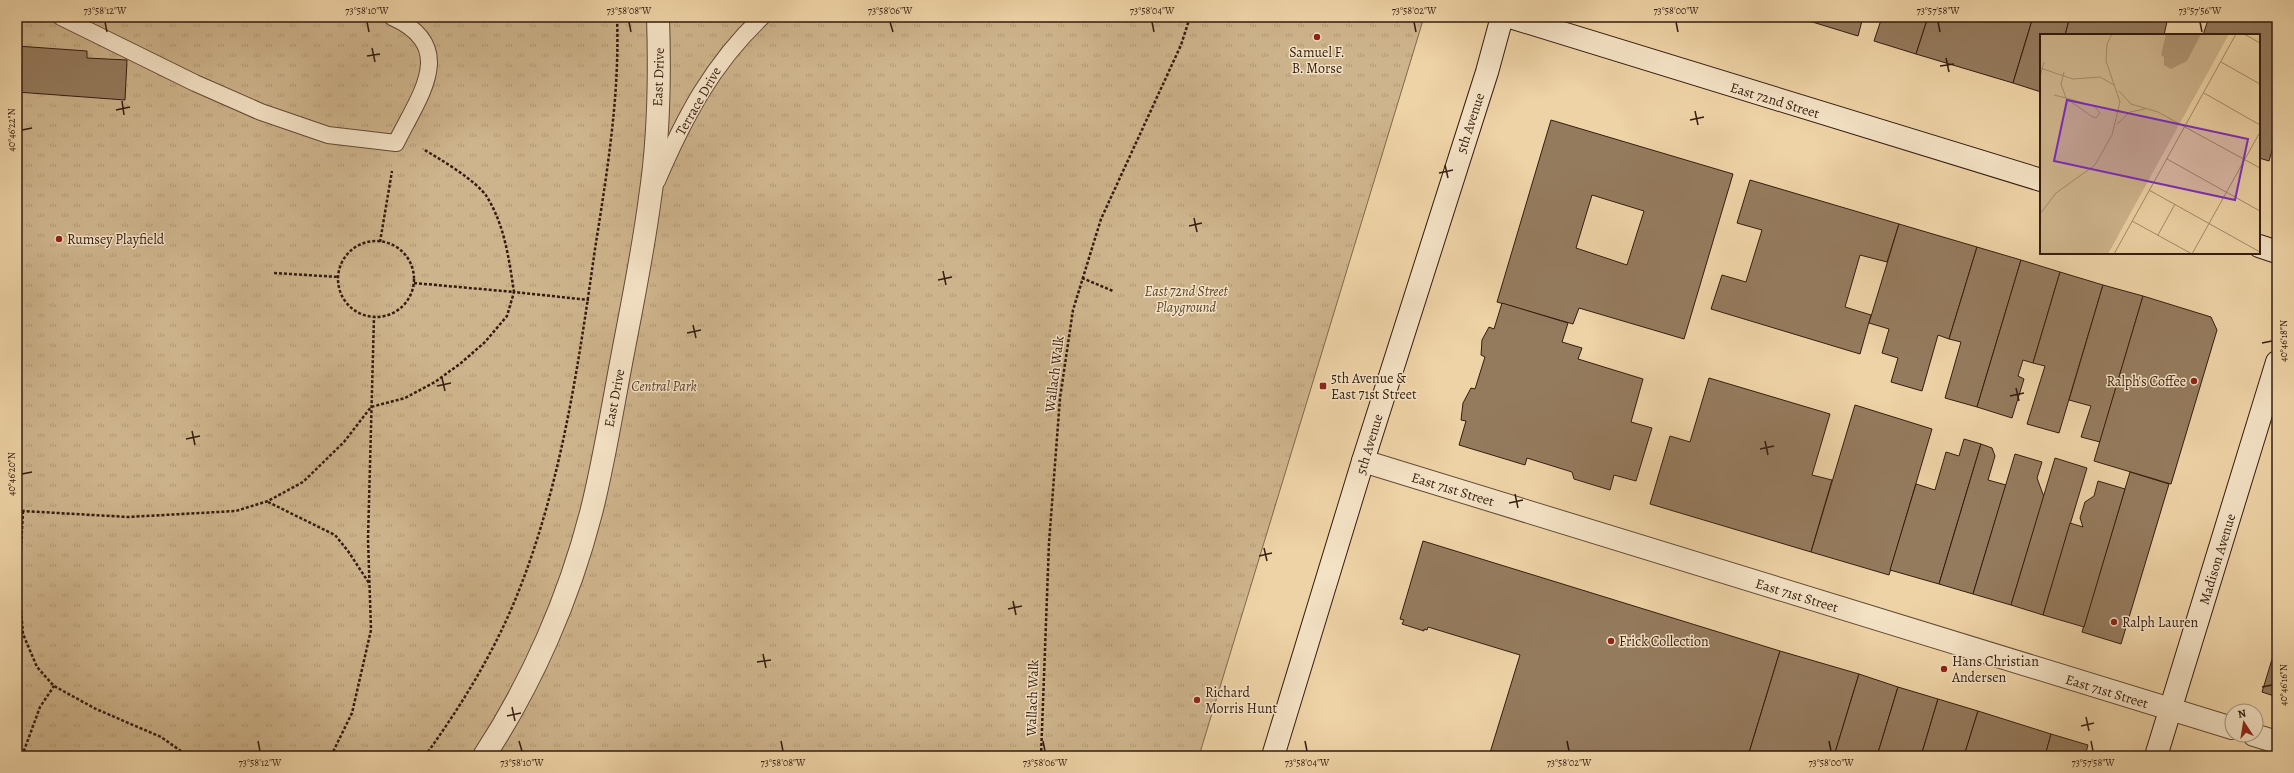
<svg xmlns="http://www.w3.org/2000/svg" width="2294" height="773" viewBox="0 0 2294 773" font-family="Alegreya,serif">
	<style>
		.park { fill: url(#park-tufts); stroke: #81684e }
		.building { fill: #957b5e; stroke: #341c0f; fill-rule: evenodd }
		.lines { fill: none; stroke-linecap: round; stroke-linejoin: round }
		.service-casing { stroke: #624a35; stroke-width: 18 }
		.pedestrian-casing { stroke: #624a35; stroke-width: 24 }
		.minor-casing { stroke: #624a35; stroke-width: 24 }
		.secondary-casing { stroke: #341c0f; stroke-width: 24 }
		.path { stroke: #341c0f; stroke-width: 2.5; stroke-dasharray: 3 2; stroke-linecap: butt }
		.service { stroke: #f4e2c5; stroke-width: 16 }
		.pedestrian { stroke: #f4e2c5; stroke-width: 22 }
		.minor { stroke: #f4e2c5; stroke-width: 22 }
		.secondary { stroke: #f4e2c5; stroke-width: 22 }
		.ticks { fill: none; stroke: #341c0f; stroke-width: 1.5 }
		.poi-dot { fill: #8f2418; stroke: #f4e2c5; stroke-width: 1.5 }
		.labels { text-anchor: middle; stroke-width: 3; stroke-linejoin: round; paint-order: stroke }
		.poi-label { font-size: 14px; fill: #341c0f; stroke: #f4e2c5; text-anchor: start }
		.street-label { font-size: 14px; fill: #341c0f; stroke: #f4e2c5 }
		.park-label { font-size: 14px; font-style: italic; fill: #5a422e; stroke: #f4e2c5 }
		.inset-road { fill: none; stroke: #a48a6a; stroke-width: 1 }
		.view { fill: #7b2cbf; fill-opacity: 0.15; stroke: #7b2cbf; stroke-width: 2 }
		.inset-edge { fill: none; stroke: #341c0f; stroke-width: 2 }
		.neatline { fill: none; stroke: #341c0f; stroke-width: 1.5 }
		.ticks-label { font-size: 10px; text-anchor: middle; fill: #341c0f }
	</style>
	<defs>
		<pattern id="park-tufts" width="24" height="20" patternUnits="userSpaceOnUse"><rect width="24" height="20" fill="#ceb48c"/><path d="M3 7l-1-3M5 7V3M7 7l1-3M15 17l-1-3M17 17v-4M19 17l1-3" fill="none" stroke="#b29a78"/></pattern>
	</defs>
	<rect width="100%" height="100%" fill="#eed3a6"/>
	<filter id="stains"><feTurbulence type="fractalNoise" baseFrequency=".005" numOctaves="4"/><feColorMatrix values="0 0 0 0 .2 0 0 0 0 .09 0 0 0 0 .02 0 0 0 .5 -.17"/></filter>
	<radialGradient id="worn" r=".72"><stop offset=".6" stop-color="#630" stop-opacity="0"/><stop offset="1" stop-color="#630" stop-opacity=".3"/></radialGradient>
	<path class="park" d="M 17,17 L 1424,17 L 1199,756 L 17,756 Z"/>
	<g class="building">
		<path d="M 1796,17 L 1863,17 L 1858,36 Z"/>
		<path d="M 1882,17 L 1928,17 L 1916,54 L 1874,41 Z"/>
		<path d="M 1928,17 L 2033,17 L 2013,83 L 1916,54 Z"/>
		<path d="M 2033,17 L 2070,17 L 2065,35 L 2041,35 L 2041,92 L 2013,83 Z"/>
		<path d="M 2070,17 L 2168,17 L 2164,35 L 2065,35 Z"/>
		<path d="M 2209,17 L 2277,17 L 2277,133 L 2269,161 L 2259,158 L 2259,35 L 2203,35 Z"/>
		<path d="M 17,46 L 87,51 L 87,58 L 127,60 L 125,100 L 17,92 Z"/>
		<path d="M 1551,120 L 1733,174 L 1684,339 L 1579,308 L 1573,324 L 1497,302 ZM 1592,195 L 1644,211 L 1627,265 L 1576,248 Z"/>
		<path d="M 1750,180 L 1899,224 L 1887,262 L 1860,255 L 1845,307 L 1871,315 L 1860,354 L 1711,309 L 1722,275 L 1746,282 L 1762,230 L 1737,223 Z"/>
		<path d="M 1899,224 L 1977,247 L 1949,339 L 1938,335 L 1922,391 L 1891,382 L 1898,358 L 1882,353 L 1889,329 L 1869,323 Z"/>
		<path d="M 1977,247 L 2021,260 L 1977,407 L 1945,398 L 1961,342 L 1949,339 Z"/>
		<path d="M 2021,260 L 2060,272 L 2033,363 L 2023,360 L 2018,376 L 2024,379 L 2012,418 L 1977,407 Z"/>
		<path d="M 2060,272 L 2103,285 L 2059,433 L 2027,424 L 2045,366 L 2033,363 Z"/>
		<path d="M 2103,285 L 2143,296 L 2100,442 L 2081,437 L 2091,406 L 2069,400 Z"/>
		<path d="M 2143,296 L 2211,317 L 2217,330 L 2171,484 L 2094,461 Z"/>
		<path d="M 1502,303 L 1568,323 L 1562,342 L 1582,348 L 1578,359 L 1643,379 L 1631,422 L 1652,428 L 1636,481 L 1614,475 L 1610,490 L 1574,479 L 1572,472 L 1527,458 L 1525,465 L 1459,445 L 1466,421 L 1461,420 L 1463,403 L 1471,388 L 1475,389 L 1485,357 L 1481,355 L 1482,340 L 1489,327 L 1494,329 Z"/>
		<path d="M 1709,378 L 1830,414 L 1812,475 L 1832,480 L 1811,552 L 1650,504 L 1670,436 L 1690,442 Z"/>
		<path d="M 1855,405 L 1932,429 L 1889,575 L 1811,552 Z"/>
		<path d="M 1964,439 L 1981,444 L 1939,584 L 1890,570 L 1916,484 L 1935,490 L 1946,452 L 1959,456 Z"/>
		<path d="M 1981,444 L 1992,448 L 1995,456 L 1988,480 L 2006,485 L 1973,594 L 1939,584 Z"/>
		<path d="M 2015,454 L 2042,462 L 2037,478 L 2044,497 L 2011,605 L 1973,594 Z"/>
		<path d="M 2055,458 L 2087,468 L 2043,615 L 2011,605 Z"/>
		<path d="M 2130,472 L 2169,484 L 2121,644 L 2082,632 Z"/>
		<path d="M 2098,481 L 2125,489 L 2084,627 L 2043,615 L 2070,523 L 2083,527 L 2080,518 L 2085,502 L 2094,496 Z"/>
		<path d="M 1423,541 L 1780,651 L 1748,756 L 1489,756 L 1520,655 L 1428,627 L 1427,630 L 1424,629 L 1424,631 L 1402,624 L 1404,620 L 1400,619 Z"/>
		<path d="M 2277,643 L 2277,697 L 2262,692 Z"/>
		<path d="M 1780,651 L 1859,674 L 1834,756 L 1748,756 Z"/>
		<path d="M 1859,674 L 1898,687 L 1877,756 L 1834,756 Z"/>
		<path d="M 1898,687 L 1938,699 L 1921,756 L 1877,756 Z"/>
		<path d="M 1938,699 L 1978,711 L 1964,756 L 1921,756 Z"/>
		<path d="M 1978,711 L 2051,734 L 2045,756 L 1964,756 Z"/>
		<path d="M 2051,734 L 2088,745 L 2085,756 L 2045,756 Z"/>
	</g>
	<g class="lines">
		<g class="service-casing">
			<g id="service">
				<path d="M 61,17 L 195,83 L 261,112 L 328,135 L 396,143 C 419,96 459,47 392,17"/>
				<path d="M 657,181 C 684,118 712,64 762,17"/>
			</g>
		</g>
		<g class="pedestrian-casing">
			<path id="pedestrian" d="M 484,756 C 532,683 569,598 591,513 C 604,462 612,410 622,358 C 632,305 643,252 650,198 C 659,139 660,77 658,17"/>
		</g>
		<g class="minor-casing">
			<g id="minor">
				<path d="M 1363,461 L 2232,728"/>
				<path d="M 2254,735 L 2277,742"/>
			</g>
		</g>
		<g class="secondary-casing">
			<g id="secondary">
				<path d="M 1510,17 L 2041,180"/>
				<path d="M 2259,246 L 2277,252"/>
				<path d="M 1273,756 L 1363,461 L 1487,72 L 1502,17"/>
				<path d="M 2156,756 L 2277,362"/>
			</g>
		</g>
		<g class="path">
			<circle cx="376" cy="279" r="38"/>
			<path d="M 380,242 L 392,171"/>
			<path d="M 274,273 L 339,277"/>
			<path d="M 1082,278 L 1113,291"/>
			<path d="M 414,283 L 514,292 C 509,260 505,226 487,197 C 477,181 440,159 423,149"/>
			<path d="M 268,502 L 335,535 L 348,551 L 369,583"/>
			<path d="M 17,509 L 23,511 L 128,517 L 236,511 L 268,501 L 303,482 L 344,442 L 371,407 L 405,398 L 435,382 L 461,363 L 485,342 L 507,316 L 514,292 L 589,300"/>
			<path d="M 23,511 L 19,585 L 23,634 L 37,667 L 54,686 L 96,709 L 161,737 L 188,756"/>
			<path d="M 22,756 L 40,707 L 54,686"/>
			<path d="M 331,756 L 352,713 L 371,630 L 368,539 L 374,317"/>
			<path d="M 425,756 C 459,709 490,659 513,605 C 560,493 578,369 595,249 C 607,173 620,94 617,17"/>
			<path d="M 1041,756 L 1049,543 L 1060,398 L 1073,310 L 1101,219 L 1181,45 L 1190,17"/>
		</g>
		<use href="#service" class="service"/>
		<use href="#pedestrian" class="pedestrian"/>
		<use href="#minor" class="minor"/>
		<use href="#secondary" class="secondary"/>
	</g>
	<path class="ticks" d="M 105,22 L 107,32M 367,22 L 369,32M 629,22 L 631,32M 890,22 L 893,32M 1152,22 L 1154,32M 1414,22 L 1416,32M 1676,22 L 1678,32M 1938,22 L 1940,32M 2200,22 L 2202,32M 372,48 L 375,62M 367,56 L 380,54M 1946,58 L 1949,72M 1940,66 L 1954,64M 122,101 L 124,115M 116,110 L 130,107M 1695,111 L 1698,125M 1690,120 L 1704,117M 22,130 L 32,128M 1445,165 L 1448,178M 1439,173 L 1453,170M 1194,218 L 1197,232M 1189,226 L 1202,223M 943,271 L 946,285M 938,280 L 952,277M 693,325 L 696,338M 687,333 L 701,330M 2262,343 L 2272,341M 442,378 L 445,391M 437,386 L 451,383M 2016,388 L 2019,401M 2010,396 L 2024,393M 192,431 L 195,445M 186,439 L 200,436M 1765,441 L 1768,455M 1760,449 L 1774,446M 22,474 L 32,472M 1515,494 L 1518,508M 1509,503 L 1523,500M 1264,548 L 1267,561M 1259,556 L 1272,553M 1013,601 L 1016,615M 1008,609 L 1022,606M 763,654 L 766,668M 757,662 L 771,660M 2262,687 L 2272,685M 512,707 L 515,721M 507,716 L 521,713M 2086,717 L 2089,731M 2081,726 L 2094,723M 258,741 L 260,751M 519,741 L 522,751M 781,741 L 783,751M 1043,741 L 1045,751M 1305,741 L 1307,751M 1567,741 L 1569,751M 1829,741 L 1831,751M 2091,741 L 2093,751"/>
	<g class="poi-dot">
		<circle cx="1317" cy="37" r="4"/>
		<circle cx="59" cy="239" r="4"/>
		<circle cx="2194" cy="381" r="4"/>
		<rect x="1319" y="382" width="8" height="8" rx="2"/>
		<circle cx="2114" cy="622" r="4"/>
		<circle cx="1611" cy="641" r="4"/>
		<circle cx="1944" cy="669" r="4"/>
		<circle cx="1197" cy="700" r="4"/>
	</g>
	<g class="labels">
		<g class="poi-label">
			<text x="1317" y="57" text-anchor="middle">Samuel F.<tspan x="1317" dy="16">B. Morse</tspan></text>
			<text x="67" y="244">Rumsey Playfield</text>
			<text x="1331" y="383">5th Avenue &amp;<tspan x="1331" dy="16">East 71st Street</tspan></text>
			<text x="2186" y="386" text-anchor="end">Ralph's Coffee</text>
			<text x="2122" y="627">Ralph Lauren</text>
			<text x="1619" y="646">Frick Collection</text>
			<text x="1952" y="666">Hans Christian<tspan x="1952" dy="16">Andersen</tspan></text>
			<text x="1205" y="697">Richard<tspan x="1205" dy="16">Morris Hunt</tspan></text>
		</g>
		<g class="street-label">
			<text transform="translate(658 77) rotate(-88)" y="5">East Drive</text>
			<text transform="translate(1775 100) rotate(17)" y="5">East 72nd Street</text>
			<text transform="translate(698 101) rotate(-60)" y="5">Terrace Drive</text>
			<text transform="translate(1470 123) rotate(-72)" y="5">5th Avenue</text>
			<text transform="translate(1054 374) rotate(-83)" y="5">Wallach Walk</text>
			<text transform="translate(614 398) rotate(-79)" y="5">East Drive</text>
			<text transform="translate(1369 444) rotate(-73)" y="5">5th Avenue</text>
			<text transform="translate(1453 489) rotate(17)" y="5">East 71st Street</text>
			<text transform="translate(2217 559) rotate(-73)" y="5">Madison Avenue</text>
			<text transform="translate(1797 595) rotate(17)" y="5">East 71st Street</text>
			<text transform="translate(2107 691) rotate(17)" y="5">East 71st Street</text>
			<text transform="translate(1032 698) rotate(-88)" y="5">Wallach Walk</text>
		</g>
		<g class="park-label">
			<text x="1186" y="296">East 72nd Street<tspan x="1186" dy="16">Playground</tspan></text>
			<text x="664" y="391">Central Park</text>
		</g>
	</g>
	<g transform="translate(2040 34)">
		<rect width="220" height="220" fill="#eed3a6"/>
		<path d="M 0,0 L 189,0 L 68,220 L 0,220 Z" fill="#ceb48c"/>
		<path d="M 126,0 L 161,0 L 147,27 L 131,35 L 124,31 L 124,23 L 121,21 Z" fill="#af9573"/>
		<path class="inset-road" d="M 204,0 L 220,9M 181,28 L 220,50M 0,34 L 33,45 L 60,43 L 74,51M 0,43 L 4,28M 79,57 L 91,70 L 118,78 L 145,93M 164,59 L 220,91M 14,61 L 26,64 L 51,82 L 56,84 L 60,79 L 54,72 L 26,64 L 21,50 L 24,38M 77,90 L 90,78 L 105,75M 145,93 L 220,134M 127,125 L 220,177M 109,156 L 220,218M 0,180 L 16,159 L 55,131 L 72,101 L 80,68 L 66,27 L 67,10 L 72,0M 92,187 L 152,220M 118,201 L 135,170M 74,220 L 196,0M 152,220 L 220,98"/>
		<path class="view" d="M 27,66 L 208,105 L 195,166 L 14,127 Z"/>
		<rect width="220" height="220" class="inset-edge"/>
	</g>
	<rect width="2294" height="773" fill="none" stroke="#eed3a6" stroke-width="44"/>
	<g transform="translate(2244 723) rotate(348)"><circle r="19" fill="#f4e2c5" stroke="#a7937c"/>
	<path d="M0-3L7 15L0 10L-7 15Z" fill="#8f2418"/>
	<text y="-6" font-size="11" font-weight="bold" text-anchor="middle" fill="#341c0f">N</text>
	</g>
	<rect x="22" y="22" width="2250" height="729" class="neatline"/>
	<g class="ticks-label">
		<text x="105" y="14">73°58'12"W</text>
		<text x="367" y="14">73°58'10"W</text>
		<text x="629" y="14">73°58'08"W</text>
		<text x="890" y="14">73°58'06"W</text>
		<text x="1152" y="14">73°58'04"W</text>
		<text x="1414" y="14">73°58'02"W</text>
		<text x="1676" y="14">73°58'00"W</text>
		<text x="1938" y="14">73°57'58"W</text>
		<text x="2200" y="14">73°57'56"W</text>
		<text transform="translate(11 130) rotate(-90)" y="4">40°46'22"N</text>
		<text transform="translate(2283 341) rotate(-90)" y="4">40°46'18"N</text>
		<text transform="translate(11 474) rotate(-90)" y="4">40°46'20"N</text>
		<text transform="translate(2283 685) rotate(-90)" y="4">40°46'16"N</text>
		<text x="260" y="766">73°58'12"W</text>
		<text x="522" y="766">73°58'10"W</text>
		<text x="783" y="766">73°58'08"W</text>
		<text x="1045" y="766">73°58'06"W</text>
		<text x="1307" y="766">73°58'04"W</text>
		<text x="1569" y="766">73°58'02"W</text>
		<text x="1831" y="766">73°58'00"W</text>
		<text x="2093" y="766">73°57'58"W</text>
	</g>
	<rect width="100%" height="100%" filter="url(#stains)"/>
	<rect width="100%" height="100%" fill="url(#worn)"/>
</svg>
